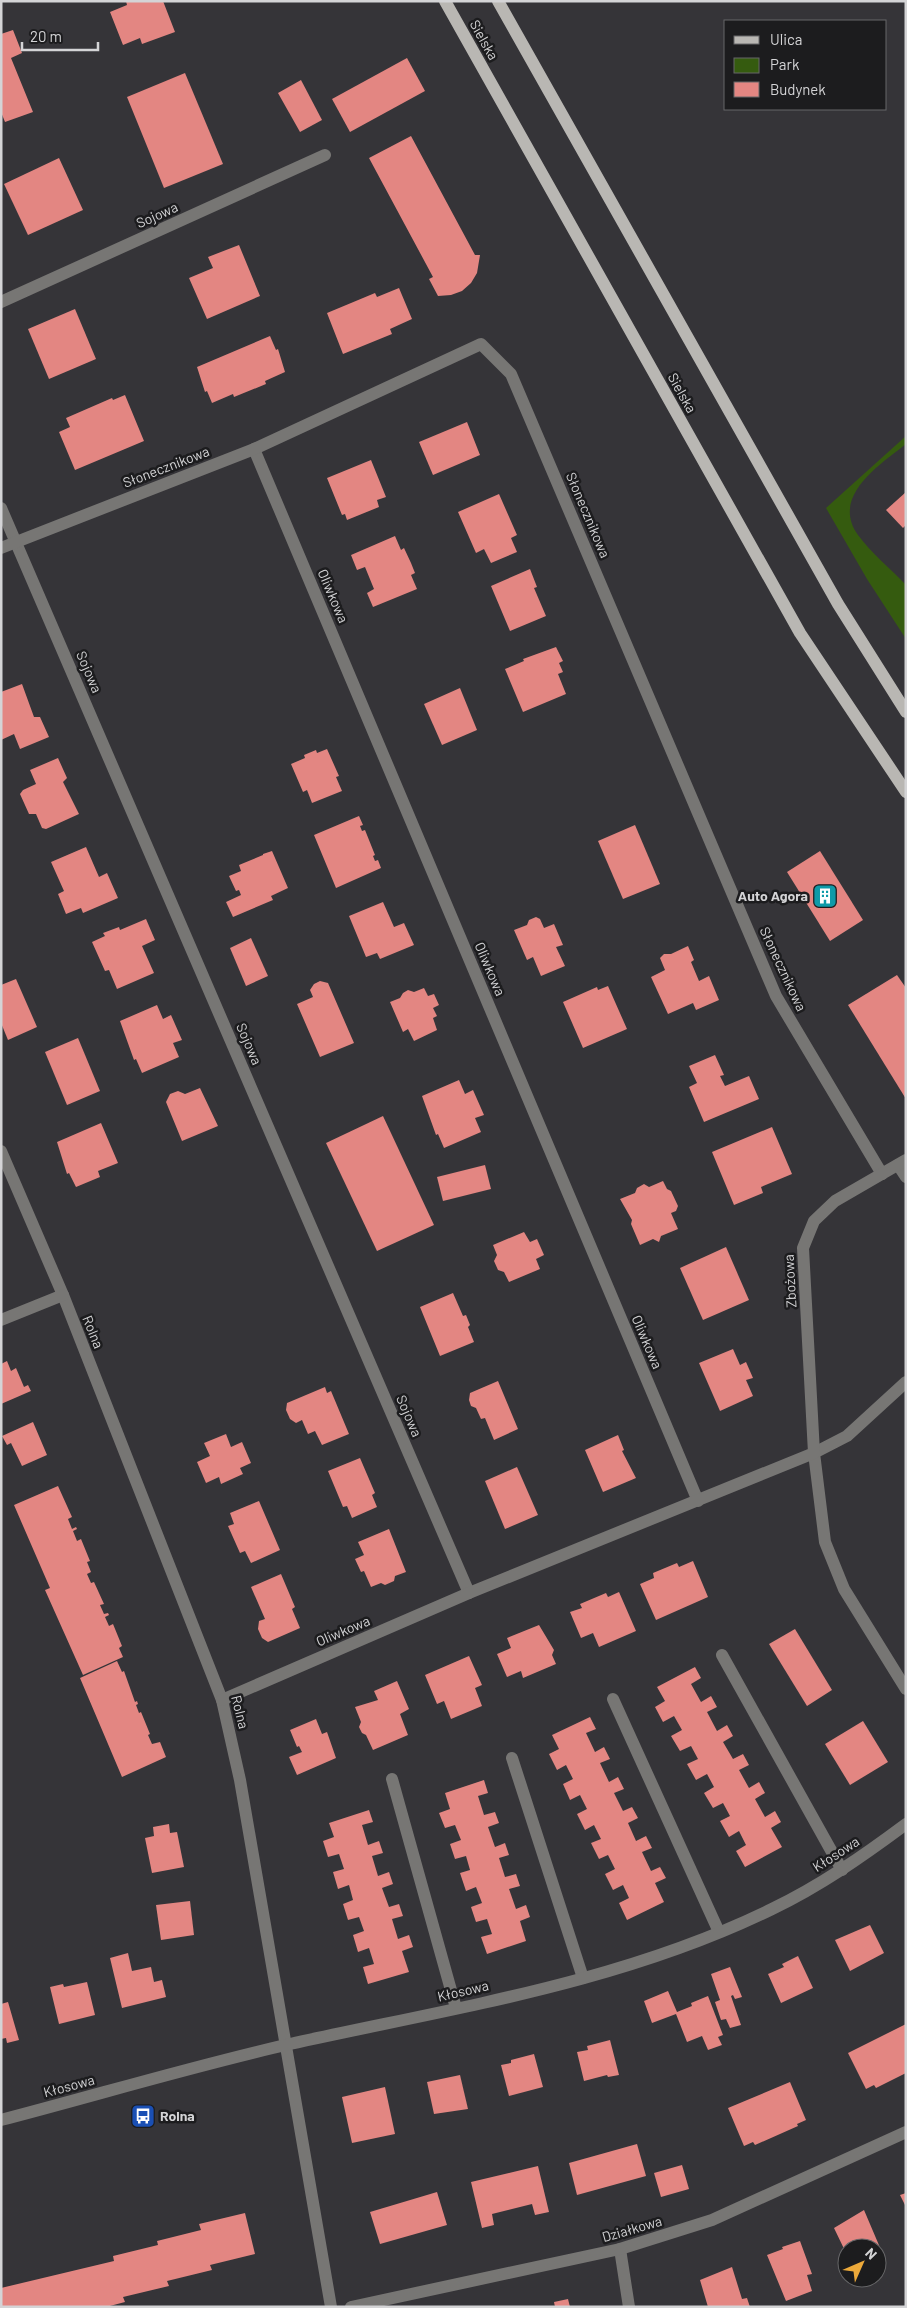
<svg xmlns="http://www.w3.org/2000/svg" width="907" height="2308" viewBox="0 0 907 2308" font-family="Barlow,sans-serif">
	<style>
		.green { fill: #355b0f }
		.building { fill: #e38682 }
		.lines { fill: none; stroke-linecap: round; stroke-linejoin: round }
		.minor { stroke: #777674; stroke-width: 12 }
		.major { stroke: #b9b7b3; stroke-width: 12 }
		.labels { text-anchor: middle; stroke-width: 5; stroke-linejoin: round; paint-order: stroke }
		.street-label { font-size: 14px; fill: #d4d4d6; stroke: #1c1c1e }
		.poi-label { font-size: 14px; font-weight: bold; fill: #d4d4d6; stroke: #1c1c1e; text-anchor: end }
	</style>
	<rect width="100%" height="100%" fill="#353438"/>
	<path class="green" d="M 906,436 L 906,444 C 881,464 830,496 858,535 C 871,553 890,568 906,585 L 906,639 L 867,579 L 826,508 Z"/>
	<g class="building">
		<path d="M 126,1 L 163,1 L 175,32 L 142,44 L 140,38 L 123,45 L 110,12 L 127,5 Z"/>
		<path d="M 13,30 L 22,53 L 11,58 L 33,112 L 5,122 L 1,112 L 1,34 Z"/>
		<path d="M 407,58 L 425,91 L 350,132 L 332,99 Z"/>
		<path d="M 185,73 L 223,164 L 164,188 L 127,97 Z"/>
		<path d="M 301,80 L 322,120 L 300,132 L 278,93 Z"/>
		<path d="M 411,136 L 475,255 L 480,255 L 477,273 L 471,283 L 462,291 L 451,295 L 438,296 L 429,279 L 433,277 L 369,158 Z"/>
		<path d="M 59,158 L 83,210 L 28,235 L 4,184 Z"/>
		<path d="M 239,245 L 260,296 L 207,319 L 189,278 L 213,268 L 208,257 Z"/>
		<path d="M 399,288 L 412,319 L 390,329 L 392,334 L 343,354 L 327,313 L 375,293 L 377,297 Z"/>
		<path d="M 75,309 L 96,359 L 49,379 L 28,329 Z"/>
		<path d="M 270,336 L 276,350 L 278,349 L 285,372 L 265,381 L 266,384 L 234,397 L 233,394 L 212,403 L 207,391 L 205,392 L 197,367 Z"/>
		<path d="M 125,395 L 144,441 L 75,470 L 59,432 L 70,427 L 66,418 L 112,398 L 113,400 Z"/>
		<path d="M 467,422 L 480,455 L 433,475 L 419,442 Z"/>
		<path d="M 371,460 L 386,497 L 377,500 L 379,507 L 347,520 L 345,514 L 342,515 L 327,478 Z"/>
		<path d="M 906,492 L 906,525 L 903,528 L 886,510 Z"/>
		<path d="M 499,494 L 517,535 L 511,538 L 517,552 L 491,563 L 484,549 L 476,553 L 458,512 Z"/>
		<path d="M 395,536 L 401,550 L 404,548 L 411,563 L 415,573 L 411,575 L 417,589 L 373,607 L 367,593 L 374,589 L 365,567 L 357,570 L 351,555 Z"/>
		<path d="M 530,569 L 537,587 L 534,588 L 546,616 L 510,631 L 491,586 Z"/>
		<path d="M 556,647 L 563,661 L 559,663 L 563,672 L 558,674 L 566,694 L 523,712 L 505,669 L 524,661 L 523,659 Z"/>
		<path d="M 22,684 L 34,717 L 40,717 L 49,737 L 20,749 L 14,734 L 1,740 L 1,692 Z"/>
		<path d="M 460,688 L 477,730 L 442,745 L 424,704 Z"/>
		<path d="M 327,749 L 339,776 L 336,777 L 342,791 L 312,803 L 307,790 L 303,792 L 291,764 L 305,758 L 304,755 L 316,750 L 317,753 Z"/>
		<path d="M 58,758 L 67,778 L 63,782 L 79,814 L 46,829 L 42,828 L 36,814 L 29,814 L 20,794 L 23,790 L 36,784 L 30,770 Z"/>
		<path d="M 359,816 L 363,825 L 360,826 L 362,831 L 365,830 L 375,855 L 373,856 L 375,861 L 378,860 L 381,868 L 336,888 L 314,835 Z"/>
		<path d="M 635,825 L 660,884 L 623,899 L 598,841 Z"/>
		<path d="M 86,847 L 99,877 L 107,873 L 118,898 L 83,913 L 81,908 L 66,914 L 58,894 L 64,891 L 51,862 Z"/>
		<path d="M 272,851 L 288,888 L 271,896 L 273,900 L 233,917 L 226,902 L 241,895 L 239,890 L 236,891 L 229,876 L 241,871 L 239,865 L 263,855 L 263,854 Z"/>
		<path d="M 820,851 L 863,920 L 830,941 L 787,872 Z"/>
		<path d="M 383,902 L 394,927 L 404,923 L 414,945 L 380,959 L 377,953 L 366,957 L 349,916 Z"/>
		<path d="M 536,917 L 540,919 L 544,928 L 554,924 L 563,945 L 556,947 L 565,966 L 541,976 L 533,957 L 527,960 L 514,930 L 527,925 L 529,920 Z"/>
		<path d="M 146,919 L 155,940 L 142,946 L 154,973 L 117,989 L 109,970 L 105,971 L 92,942 L 105,936 L 103,933 L 119,927 L 120,930 Z"/>
		<path d="M 251,938 L 268,976 L 246,986 L 230,948 Z"/>
		<path d="M 688,946 L 694,960 L 691,962 L 699,981 L 709,976 L 719,1000 L 696,1010 L 693,1003 L 668,1014 L 651,977 L 665,970 L 660,958 L 664,954 L 671,954 Z"/>
		<path d="M 897,975 L 906,988 L 906,1099 L 848,1005 Z"/>
		<path d="M 16,979 L 37,1027 L 8,1040 L 1,1023 L 1,985 Z"/>
		<path d="M 320,981 L 328,983 L 354,1043 L 320,1057 L 297,1004 L 313,997 L 310,990 L 314,984 Z"/>
		<path d="M 608,986 L 627,1029 L 583,1048 L 563,1002 L 597,987 L 598,990 Z"/>
		<path d="M 424,988 L 428,996 L 434,994 L 439,1005 L 433,1008 L 437,1016 L 433,1018 L 437,1030 L 414,1041 L 408,1029 L 403,1032 L 390,1002 L 400,998 L 403,993 L 408,990 L 414,992 Z"/>
		<path d="M 157,1005 L 163,1019 L 171,1015 L 182,1040 L 173,1043 L 179,1057 L 142,1073 L 136,1059 L 134,1060 L 120,1021 Z"/>
		<path d="M 78,1038 L 100,1091 L 67,1105 L 45,1052 Z"/>
		<path d="M 715,1055 L 724,1075 L 720,1076 L 725,1086 L 749,1076 L 759,1099 L 704,1122 L 689,1087 L 697,1083 L 689,1066 Z"/>
		<path d="M 459,1080 L 465,1094 L 473,1090 L 484,1115 L 475,1118 L 481,1132 L 444,1148 L 438,1134 L 436,1135 L 422,1096 Z"/>
		<path d="M 200,1088 L 218,1126 L 182,1141 L 166,1102 L 170,1094 L 178,1091 L 185,1094 Z"/>
		<path d="M 383,1116 L 434,1225 L 377,1251 L 326,1143 Z"/>
		<path d="M 101,1123 L 118,1163 L 98,1171 L 100,1177 L 76,1187 L 69,1173 L 67,1174 L 57,1142 Z"/>
		<path d="M 772,1127 L 792,1174 L 761,1187 L 763,1193 L 734,1205 L 712,1152 Z"/>
		<path d="M 485,1165 L 491,1189 L 443,1201 L 437,1177 Z"/>
		<path d="M 663,1181 L 667,1189 L 671,1191 L 678,1206 L 676,1211 L 671,1213 L 678,1229 L 661,1236 L 659,1242 L 653,1239 L 640,1245 L 631,1224 L 632,1220 L 620,1199 L 635,1193 L 637,1188 L 644,1184 L 649,1187 Z"/>
		<path d="M 524,1232 L 530,1242 L 537,1239 L 544,1255 L 536,1259 L 540,1269 L 509,1282 L 504,1272 L 498,1270 L 494,1261 L 497,1255 L 493,1245 Z"/>
		<path d="M 726,1247 L 749,1300 L 703,1320 L 680,1268 Z"/>
		<path d="M 453,1293 L 463,1316 L 466,1315 L 470,1325 L 468,1327 L 474,1342 L 440,1356 L 420,1307 Z"/>
		<path d="M 733,1349 L 740,1365 L 746,1362 L 753,1378 L 746,1380 L 753,1396 L 720,1411 L 699,1363 Z"/>
		<path d="M 7,1361 L 11,1371 L 16,1368 L 24,1387 L 28,1385 L 31,1391 L 1,1404 L 1,1364 Z"/>
		<path d="M 498,1381 L 518,1429 L 494,1440 L 485,1418 L 481,1419 L 476,1408 L 471,1406 L 469,1400 L 470,1393 Z"/>
		<path d="M 325,1387 L 327,1393 L 331,1391 L 349,1434 L 322,1445 L 315,1431 L 308,1434 L 302,1420 L 296,1423 L 290,1419 L 286,1410 L 287,1403 Z"/>
		<path d="M 33,1422 L 47,1455 L 22,1466 L 11,1443 L 7,1445 L 2,1436 Z"/>
		<path d="M 226,1434 L 231,1447 L 242,1442 L 251,1463 L 240,1468 L 243,1474 L 221,1484 L 219,1477 L 206,1483 L 197,1462 L 210,1456 L 204,1443 Z"/>
		<path d="M 618,1435 L 624,1450 L 622,1451 L 636,1478 L 603,1492 L 585,1450 Z"/>
		<path d="M 360,1458 L 375,1493 L 372,1495 L 377,1507 L 352,1518 L 347,1506 L 343,1507 L 328,1471 Z"/>
		<path d="M 517,1467 L 538,1515 L 505,1529 L 485,1481 Z"/>
		<path d="M 58,1486 L 72,1517 L 68,1519 L 72,1529 L 76,1527 L 77,1529 L 73,1531 L 77,1541 L 81,1539 L 90,1561 L 87,1562 L 91,1572 L 87,1574 L 91,1583 L 94,1582 L 104,1604 L 100,1605 L 104,1614 L 108,1613 L 109,1615 L 105,1617 L 109,1626 L 113,1624 L 122,1646 L 119,1648 L 123,1657 L 83,1675 L 45,1590 L 50,1588 L 14,1505 Z"/>
		<path d="M 259,1501 L 280,1550 L 251,1563 L 245,1551 L 240,1553 L 228,1526 L 234,1524 L 230,1513 Z"/>
		<path d="M 389,1529 L 406,1572 L 395,1576 L 394,1581 L 385,1585 L 381,1583 L 371,1587 L 364,1571 L 361,1572 L 355,1559 L 364,1555 L 358,1542 Z"/>
		<path d="M 693,1561 L 708,1597 L 656,1620 L 640,1584 L 654,1578 L 653,1573 L 677,1563 L 679,1567 Z"/>
		<path d="M 281,1574 L 295,1607 L 292,1609 L 300,1628 L 268,1642 L 262,1638 L 258,1629 L 259,1621 L 265,1619 L 251,1587 Z"/>
		<path d="M 619,1592 L 636,1631 L 599,1647 L 593,1633 L 581,1638 L 570,1612 L 582,1608 L 580,1604 L 606,1593 L 608,1597 Z"/>
		<path d="M 539,1625 L 554,1650 L 552,1655 L 556,1664 L 523,1678 L 521,1671 L 507,1677 L 497,1654 L 511,1648 L 507,1638 Z"/>
		<path d="M 795,1629 L 832,1690 L 807,1706 L 769,1644 Z"/>
		<path d="M 469,1656 L 482,1685 L 475,1688 L 482,1706 L 451,1719 L 444,1701 L 437,1704 L 425,1675 Z"/>
		<path d="M 117,1661 L 122,1672 L 124,1671 L 135,1702 L 137,1701 L 138,1704 L 136,1705 L 139,1713 L 141,1712 L 150,1734 L 148,1735 L 152,1744 L 160,1742 L 166,1757 L 122,1777 L 80,1678 Z"/>
		<path d="M 695,1667 L 701,1678 L 691,1684 L 701,1702 L 711,1696 L 717,1707 L 707,1712 L 717,1731 L 727,1725 L 733,1736 L 723,1742 L 733,1759 L 743,1754 L 749,1765 L 739,1770 L 749,1788 L 759,1782 L 765,1793 L 755,1799 L 765,1817 L 775,1811 L 781,1822 L 771,1828 L 782,1847 L 745,1867 L 736,1851 L 746,1845 L 739,1831 L 729,1837 L 720,1821 L 730,1816 L 723,1803 L 713,1808 L 704,1793 L 714,1787 L 707,1774 L 696,1780 L 687,1764 L 698,1759 L 691,1746 L 680,1751 L 671,1736 L 682,1730 L 674,1716 L 663,1722 L 655,1707 L 665,1701 L 657,1687 Z"/>
		<path d="M 397,1681 L 409,1709 L 400,1714 L 408,1735 L 373,1750 L 366,1735 L 362,1733 L 359,1727 L 361,1722 L 355,1707 L 378,1700 L 374,1691 Z"/>
		<path d="M 590,1717 L 596,1729 L 586,1733 L 595,1752 L 604,1747 L 610,1759 L 600,1763 L 609,1782 L 618,1777 L 624,1789 L 614,1793 L 623,1811 L 632,1807 L 638,1818 L 628,1823 L 636,1841 L 646,1836 L 652,1848 L 642,1852 L 651,1871 L 660,1867 L 666,1878 L 655,1883 L 664,1902 L 627,1920 L 619,1903 L 629,1898 L 623,1885 L 613,1890 L 605,1874 L 615,1869 L 608,1855 L 599,1859 L 591,1843 L 601,1839 L 594,1825 L 585,1830 L 577,1814 L 587,1809 L 580,1795 L 570,1800 L 563,1784 L 573,1779 L 566,1765 L 557,1770 L 549,1754 L 559,1749 L 552,1735 Z"/>
		<path d="M 316,1719 L 322,1734 L 327,1732 L 336,1758 L 297,1775 L 289,1757 L 302,1752 L 299,1746 L 297,1747 L 290,1730 Z"/>
		<path d="M 863,1721 L 888,1762 L 850,1785 L 825,1744 Z"/>
		<path d="M 484,1780 L 488,1793 L 478,1796 L 484,1815 L 495,1812 L 499,1823 L 488,1827 L 495,1847 L 505,1843 L 509,1855 L 499,1858 L 505,1877 L 516,1874 L 520,1886 L 509,1889 L 516,1909 L 526,1905 L 530,1917 L 520,1921 L 526,1941 L 487,1954 L 481,1937 L 492,1934 L 487,1919 L 476,1922 L 471,1907 L 482,1903 L 476,1887 L 466,1891 L 460,1873 L 470,1870 L 466,1856 L 455,1859 L 450,1844 L 461,1840 L 455,1825 L 445,1828 L 439,1813 L 450,1809 L 445,1793 Z"/>
		<path d="M 369,1810 L 373,1822 L 362,1825 L 368,1845 L 379,1841 L 383,1853 L 372,1856 L 378,1876 L 389,1872 L 393,1884 L 382,1888 L 389,1907 L 399,1904 L 403,1916 L 392,1919 L 398,1939 L 409,1935 L 413,1947 L 402,1951 L 409,1972 L 368,1984 L 363,1967 L 374,1964 L 369,1948 L 358,1952 L 353,1935 L 364,1931 L 359,1917 L 348,1920 L 343,1904 L 353,1900 L 349,1885 L 338,1889 L 333,1872 L 344,1869 L 339,1854 L 328,1857 L 323,1841 L 334,1837 L 329,1823 Z"/>
		<path d="M 169,1824 L 170,1833 L 177,1832 L 184,1867 L 152,1873 L 145,1838 L 154,1836 L 153,1827 Z"/>
		<path d="M 190,1901 L 194,1935 L 161,1940 L 156,1905 Z"/>
		<path d="M 870,1925 L 884,1953 L 850,1971 L 835,1940 Z"/>
		<path d="M 128,1953 L 132,1971 L 151,1967 L 154,1982 L 162,1980 L 166,1997 L 122,2008 L 110,1958 Z"/>
		<path d="M 798,1956 L 813,1988 L 781,2003 L 768,1974 L 784,1967 L 782,1964 Z"/>
		<path d="M 730,1967 L 742,1997 L 735,1999 L 733,1995 L 731,1996 L 741,2025 L 730,2028 L 726,2019 L 721,2020 L 715,2002 L 720,2000 L 711,1974 Z"/>
		<path d="M 87,1982 L 95,2015 L 59,2024 L 50,1987 L 63,1984 L 64,1987 Z"/>
		<path d="M 668,1991 L 677,2012 L 692,2006 L 691,2003 L 708,1996 L 723,2035 L 718,2037 L 722,2045 L 708,2050 L 702,2036 L 687,2042 L 676,2014 L 652,2023 L 644,2001 Z"/>
		<path d="M 8,2002 L 19,2040 L 7,2043 L 6,2038 L 1,2039 L 1,2004 Z"/>
		<path d="M 906,2024 L 906,2073 L 876,2088 L 874,2085 L 866,2089 L 848,2053 Z"/>
		<path d="M 610,2040 L 619,2075 L 608,2077 L 607,2075 L 584,2081 L 577,2052 L 588,2050 L 587,2046 Z"/>
		<path d="M 534,2054 L 543,2087 L 509,2096 L 501,2065 L 511,2063 L 511,2060 Z"/>
		<path d="M 460,2075 L 468,2109 L 434,2114 L 427,2082 Z"/>
		<path d="M 790,2082 L 806,2120 L 797,2124 L 798,2126 L 755,2145 L 753,2142 L 744,2146 L 728,2108 Z"/>
		<path d="M 385,2087 L 395,2134 L 352,2143 L 342,2097 Z"/>
		<path d="M 637,2144 L 646,2176 L 577,2195 L 569,2163 Z"/>
		<path d="M 682,2165 L 689,2189 L 661,2197 L 654,2173 Z"/>
		<path d="M 538,2166 L 549,2212 L 535,2215 L 532,2204 L 492,2214 L 494,2225 L 482,2228 L 471,2182 Z"/>
		<path d="M 437,2192 L 447,2225 L 380,2244 L 370,2212 Z"/>
		<path d="M 906,2193 L 906,2207 L 900,2195 Z"/>
		<path d="M 864,2210 L 884,2257 L 877,2260 L 877,2248 L 847,2248 L 847,2255 L 834,2228 Z"/>
		<path d="M 245,2213 L 255,2254 L 210,2265 L 212,2270 L 167,2281 L 169,2286 L 123,2297 L 125,2302 L 106,2307 L 1,2307 L 1,2288 L 114,2261 L 113,2256 L 158,2245 L 157,2241 L 201,2230 L 199,2224 Z"/>
		<path d="M 800,2241 L 812,2274 L 807,2275 L 812,2291 L 786,2301 L 767,2255 L 783,2249 L 782,2247 Z"/>
		<path d="M 732,2267 L 742,2299 L 747,2298 L 750,2307 L 708,2307 L 700,2280 Z"/>
		<path d="M 568,2299 L 570,2307 L 555,2307 L 554,2302 Z"/>
	</g>
	<g class="lines">
		<g class="minor">
			<path d="M 1,302 L 325,155"/>
			<path d="M 254,449 L 698,1501"/>
			<path d="M 1,508 L 469,1593"/>
			<path d="M 1,548 L 254,449 L 481,344 L 511,374 L 776,996 L 882,1174"/>
			<path d="M 1,1151 L 63,1295 L 222,1700 L 240,1780 L 331,2307"/>
			<path d="M 898,1165 L 906,1177"/>
			<path d="M 1,1320 L 63,1295"/>
			<path d="M 906,1382 L 847,1436 L 814,1453 L 825,1542 L 844,1589 L 906,1689"/>
			<path d="M 722,1655 L 842,1870"/>
			<path d="M 613,1699 L 719,1932"/>
			<path d="M 222,1700 L 469,1593 L 814,1453 L 803,1248 L 814,1221 L 835,1201 L 906,1160"/>
			<path d="M 512,1758 L 583,1978"/>
			<path d="M 392,1779 L 456,2008"/>
			<path d="M 1,2120 C 97,2095 193,2066 290,2044 C 452,2008 621,1983 772,1909 C 820,1886 863,1856 906,1824"/>
			<path d="M 620,2249 L 629,2307"/>
			<path d="M 351,2307 L 620,2249 L 712,2220 L 906,2132"/>
		</g>
		<g class="major">
			<path d="M 445,1 L 800,633 L 906,792"/>
			<path d="M 498,1 L 838,604 L 906,712"/>
		</g>
	</g>
	<defs>
		<g id="building-square" transform="scale(1.25)"><rect x="-9" y="-9" width="18" height="18" rx="4" fill="#0f9aa8" stroke="#1c1c1e"/><path d="M-4-6H4V6H1V3H-1V6H-4ZM-2.5-4.3h1.7v1.8h-1.7ZM.8-4.3h1.7v1.8H.8ZM-2.5-1h1.7V.8h-1.7ZM.8-1h1.7V.8H.8Z" fill="#fff"/></g>
		<g id="bus-square" transform="scale(1.25)"><rect x="-9" y="-9" width="18" height="18" rx="4" fill="#1a4fb4" stroke="#1c1c1e"/><path d="M-5-6H5V4H4V6H2V4H-2V6H-4V4H-5ZM-3.5-4V0h7V-4ZM-3.5 1.2v1.5H-2V1.2ZM2 1.2v1.5H3.5V1.2Z" fill="#fff"/></g>
	</defs>
	<g fill-rule="evenodd">
		<use href="#building-square" x="825" y="896"/>
		<use href="#bus-square" x="143" y="2116"/>
	</g>
	<g class="labels">
		<g class="street-label">
			<text transform="translate(484 40) rotate(61)" y="5">Sielska</text>
			<text transform="translate(157 215) rotate(-24)" y="5">Sojowa</text>
			<text transform="translate(682 393) rotate(61)" y="5">Sielska</text>
			<text transform="translate(166 467) rotate(-21)" y="5">Słonecznikowa</text>
			<text transform="translate(588 515) rotate(67)" y="5">Słonecznikowa</text>
			<text transform="translate(333 596) rotate(67)" y="5">Oliwkowa</text>
			<text transform="translate(89 672) rotate(67)" y="5">Sojowa</text>
			<text transform="translate(490 969) rotate(67)" y="5">Oliwkowa</text>
			<text transform="translate(783 969) rotate(65)" y="5">Słonecznikowa</text>
			<text transform="translate(249 1044) rotate(67)" y="5">Sojowa</text>
			<text transform="translate(790 1281) rotate(-93)" y="5">Zbożowa</text>
			<text transform="translate(93 1332) rotate(68)" y="5">Rolna</text>
			<text transform="translate(647 1342) rotate(67)" y="5">Oliwkowa</text>
			<text transform="translate(409 1416) rotate(67)" y="5">Sojowa</text>
			<text transform="translate(343 1631) rotate(-23)" y="5">Oliwkowa</text>
			<text transform="translate(240 1712) rotate(76)" y="5">Rolna</text>
			<text transform="translate(836 1854) rotate(-33)" y="5">Kłosowa</text>
			<text transform="translate(463 1991) rotate(-13)" y="5">Kłosowa</text>
			<text transform="translate(69 2086) rotate(-15)" y="5">Kłosowa</text>
			<text transform="translate(632 2229) rotate(-16)" y="5">Działkowa</text>
		</g>
		<g class="poi-label">
			<text x="808" y="901">Auto Agora</text>
			<text x="160" y="2121" text-anchor="start">Rolna</text>
		</g>
	</g>
	<rect width="907" height="2308" fill="none" stroke="#d4d4d6" stroke-width="5"/>
	<rect x="724" y="20" width="162" height="90" fill="#1c1c1e" stroke="#666668"/>
	<rect x="734" y="36" width="25" height="8" fill="#b9b7b3" stroke="#666668"/>
	<text x="770" y="45" font-size="15" fill="#d4d4d6">Ulica</text>
	<rect x="734" y="58" width="25" height="15" fill="#355b0f" stroke="#666668"/>
	<text x="770" y="70" font-size="15" fill="#d4d4d6">Park</text>
	<rect x="734" y="82" width="25" height="15" fill="#e38682" stroke="#666668"/>
	<text x="770" y="95" font-size="15" fill="#d4d4d6">Budynek</text>
	<g transform="translate(862 2263) rotate(45)"><circle r="24" fill="#1c1c1e" stroke="#666668"/>
	<path d="M0-4L9 19L0 12L-9 19Z" fill="#eca93a"/>
	<text y="-8" font-size="14" font-weight="bold" text-anchor="middle" fill="#d4d4d6">N</text>
	</g>
	<path d="M22 42v8h76v-8" fill="none" stroke="#d4d4d6" stroke-width="2.5"/>
	<text x="30" y="42" font-size="15" fill="#d4d4d6" stroke="#1c1c1e" stroke-width="4" paint-order="stroke">20 m</text>
</svg>
